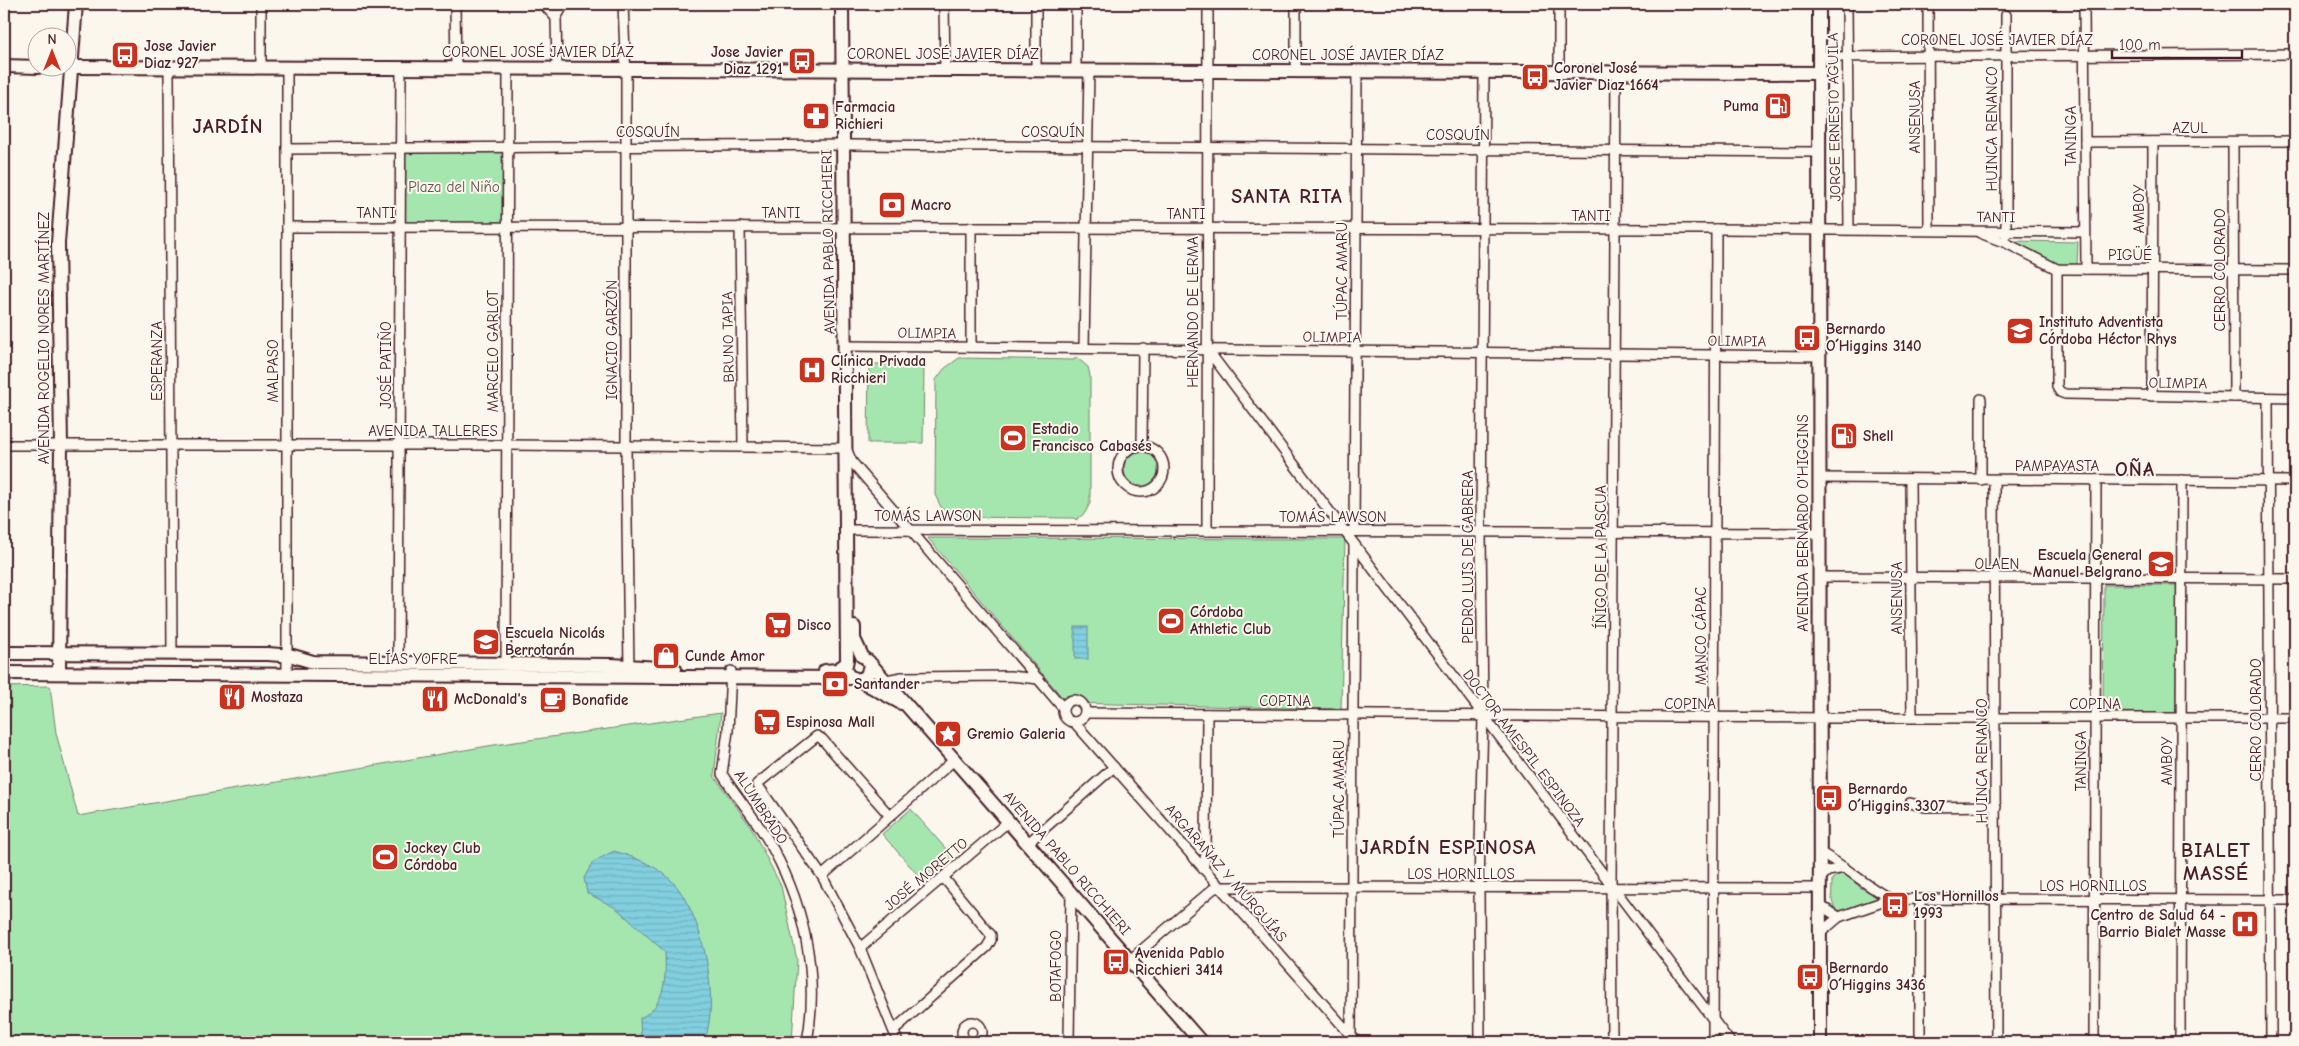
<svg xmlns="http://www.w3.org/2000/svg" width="2299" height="1046" viewBox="0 0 2299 1046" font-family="'Comic Neue',sans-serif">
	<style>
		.green { fill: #a5e6af; stroke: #78826d }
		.water { fill: url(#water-rules); stroke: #6b8997 }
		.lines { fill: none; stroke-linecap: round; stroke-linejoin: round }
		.minor-casing { stroke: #4a1f2b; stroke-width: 12 }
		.secondary-casing { stroke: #4a1f2b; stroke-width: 16 }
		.minor { stroke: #fbf7ec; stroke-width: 9 }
		.secondary { stroke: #fbf7ec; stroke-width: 12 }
		.labels { text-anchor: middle; stroke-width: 4; stroke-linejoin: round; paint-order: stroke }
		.street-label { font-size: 15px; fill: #4a1f2b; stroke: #fbf7ec }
		.poi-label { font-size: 15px; font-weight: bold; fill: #4a1f2b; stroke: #fbf7ec; text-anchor: start }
		.park-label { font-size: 15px; fill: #61514c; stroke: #fbf7ec }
		.district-label { font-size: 20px; font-weight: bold; letter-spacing: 1px; fill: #4a1f2b; stroke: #fbf7ec }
	</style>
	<defs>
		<pattern id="water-rules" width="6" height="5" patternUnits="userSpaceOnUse" patternTransform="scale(1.25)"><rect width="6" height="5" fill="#81cfdf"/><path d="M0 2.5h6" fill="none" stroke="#71b1c0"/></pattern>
	</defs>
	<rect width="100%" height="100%" fill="#fbf7ec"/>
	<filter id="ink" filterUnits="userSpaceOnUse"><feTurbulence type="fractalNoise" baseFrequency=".02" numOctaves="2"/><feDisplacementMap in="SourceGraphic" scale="10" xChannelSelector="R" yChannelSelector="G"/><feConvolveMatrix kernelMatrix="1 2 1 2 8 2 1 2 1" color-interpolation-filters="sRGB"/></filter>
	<g filter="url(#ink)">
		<g class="green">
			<path d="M 508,147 L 507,227 L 400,227 L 400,148 Z"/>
			<path d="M 2013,241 L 2078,242 L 2077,265 L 2061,265 Z"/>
			<path d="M 1076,357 L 1088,367 L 1090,376 L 1090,503 L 1085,513 L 1076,520 L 1074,518 L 951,517 L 941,507 L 935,495 L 936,380 L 944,369 L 959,358 L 1074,360 Z"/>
			<path d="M 869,364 L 924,364 L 923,443 L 868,443 Z"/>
			<circle cx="1141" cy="469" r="17"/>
			<path d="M 928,538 L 1345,539 L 1341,709 L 1067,703 Z"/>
			<path d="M 2104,585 L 2177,585 L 2176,713 L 2103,712 Z"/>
			<path d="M 50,686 L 56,733 L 78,816 L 494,745 L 721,713 L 714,776 L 751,827 L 781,886 L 797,960 L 792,1042 L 4,1042 L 4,687 Z"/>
			<path d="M 911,809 L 953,857 L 924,882 L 882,834 Z"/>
			<path d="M 1840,874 L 1845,874 L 1861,888 L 1883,899 L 1839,913 C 1829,905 1832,891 1832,879 Z"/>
		</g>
		<g class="water">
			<rect x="1075" y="627" width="13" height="32"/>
			<path d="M 614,851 C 634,857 656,865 671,880 C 703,912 721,1000 704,1042 L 641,1042 L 640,1018 C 666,1006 666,977 665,952 L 616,908 L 587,893 L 584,878 L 593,862 Z"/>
		</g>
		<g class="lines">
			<g class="minor-casing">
				<g id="minor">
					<path d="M 455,4 L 456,68"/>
					<path d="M 543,4 L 556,18"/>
					<path d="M 623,4 L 626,78 L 626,446 L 629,671"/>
					<path d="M 944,4 L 945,70"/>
					<path d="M 1036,4 L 1036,70"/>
					<path d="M 1076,4 L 1076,70"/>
					<path d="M 1559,4 L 1559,72"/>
					<path d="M 1847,4 L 1849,229"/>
					<path d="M 1928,4 L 1929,230"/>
					<path d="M 2084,4 L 2086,269"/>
					<path d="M 2006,15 L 2006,235"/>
					<path d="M 1819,57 L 2295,54"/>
					<path d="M 169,67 L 172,654"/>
					<path d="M 261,67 L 261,4"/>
					<path d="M 557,68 L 556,18 L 564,4"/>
					<path d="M 1296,71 L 1296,4"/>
					<path d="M 2085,142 L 2295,141"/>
					<path d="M 2233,142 L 2234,397"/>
					<path d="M 287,149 L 850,145 L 1819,152"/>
					<path d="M 287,227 L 1716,229 L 2085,232"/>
					<path d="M 740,227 L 743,446"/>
					<path d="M 1980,233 L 2006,243 L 2057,269 L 2295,270"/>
					<path d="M 2057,269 L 2057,387 L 2060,392 L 2065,394 L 2295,398"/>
					<path d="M 845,346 L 1818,356"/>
					<path d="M 971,347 L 971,227"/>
					<path d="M 1084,348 L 1089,70"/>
					<path d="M 1207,349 L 1730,1042"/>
					<path d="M 2152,396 L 2153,142"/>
					<path d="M 2268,398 L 2271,1042"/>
					<path d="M 1981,399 L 1981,480"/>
					<path d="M 4,445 L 507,445 L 846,448 L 852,462 L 1063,708"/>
					<path d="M 1142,446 L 1143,348"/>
					<circle cx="1141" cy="469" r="23"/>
					<path d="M 1819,478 L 2295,481"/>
					<path d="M 1910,479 L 1912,717"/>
					<path d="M 1994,480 L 1996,1042"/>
					<path d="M 846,530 L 1819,533"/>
					<path d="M 1207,531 L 1208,4"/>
					<path d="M 1354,531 L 1357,71"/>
					<path d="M 1819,577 L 2295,579"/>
					<path d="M 398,663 L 401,68"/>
					<path d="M 506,664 L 508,68"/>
					<path d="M 731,671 L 728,731 L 722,774 C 736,796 753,815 766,837 C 803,898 820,972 807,1042"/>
					<path d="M 287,675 L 287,67"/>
					<path d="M 886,680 L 902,677 L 1010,676 L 1039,679"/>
					<circle cx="1074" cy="711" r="11"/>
					<path d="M 1085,713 L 1829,718 L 2295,718"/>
					<path d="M 1074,722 L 1357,1042"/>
					<path d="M 1910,803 L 1925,807 L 1996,806"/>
					<path d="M 890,816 L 822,739 L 817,736 L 757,784 L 822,876 L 860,948 L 898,1042"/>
					<path d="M 1028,843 L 1114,767"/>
					<path d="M 1819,852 C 1845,865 1865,886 1891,899"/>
					<path d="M 1203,869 L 1206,854 L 1207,714"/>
					<path d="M 822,876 L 954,760"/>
					<path d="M 1819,879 L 1828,871 L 1845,868"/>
					<path d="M 1920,899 L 1920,1042"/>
					<path d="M 1819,905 L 1839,917"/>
					<path d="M 1819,934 L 1839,917 L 1891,899 L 2295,900"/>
					<path d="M 860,948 L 1009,821"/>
					<path d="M 1130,960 L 1213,889 L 1219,887 L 1819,888"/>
					<circle cx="972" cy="1032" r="10"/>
					<path d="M 894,1030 L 987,947 L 991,940 L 991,935 L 943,877"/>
					<path d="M 1351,1035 L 1354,545"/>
					<path d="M 1069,1042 L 1071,891"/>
					<path d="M 1480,1042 L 1479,887 L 1483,715 L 1481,532 L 1484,72"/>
					<path d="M 1612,1042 L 1611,887 L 1616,72"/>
					<path d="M 1713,1042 L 1716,229"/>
					<path d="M 2094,1042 L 2096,480"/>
					<path d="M 2180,1042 L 2182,480"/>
				</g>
			</g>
			<g class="secondary-casing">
				<g id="secondary">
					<path d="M 842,4 L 847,660 L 845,668 L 848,676 L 859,680 L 867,676 L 870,665"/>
					<path d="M 1819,4 L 1820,1042"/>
					<path d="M 4,66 L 38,67"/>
					<path d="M 68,67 L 1819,73"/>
					<path d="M 854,627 L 854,639 L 862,656"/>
					<path d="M 4,653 L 268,654 L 293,656 L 313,662 L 611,665 L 675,669"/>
					<path d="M 868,661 L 1201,1042"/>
					<path d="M 825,671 L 837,670 L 846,664"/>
					<path d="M 4,673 L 852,678"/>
					<path d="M 59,673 L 61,445 L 58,243 L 76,4"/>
					<path d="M 859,680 L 901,703"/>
				</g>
			</g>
			<use href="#minor" class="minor"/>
			<use href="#secondary" class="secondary"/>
		</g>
	</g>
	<defs>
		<g id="bus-square" transform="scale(1.4375)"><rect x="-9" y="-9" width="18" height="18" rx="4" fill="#c8321e" stroke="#fbf7ec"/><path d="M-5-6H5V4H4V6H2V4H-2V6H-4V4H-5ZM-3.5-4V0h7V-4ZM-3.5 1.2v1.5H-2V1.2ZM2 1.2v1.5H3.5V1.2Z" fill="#fff"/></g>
		<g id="fuel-square" transform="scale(1.4375)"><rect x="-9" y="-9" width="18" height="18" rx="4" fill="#c8321e" stroke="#fbf7ec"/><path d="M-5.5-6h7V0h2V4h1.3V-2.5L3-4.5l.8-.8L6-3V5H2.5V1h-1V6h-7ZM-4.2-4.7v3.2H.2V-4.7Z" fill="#fff"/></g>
		<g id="pharmacy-square" transform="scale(1.4375)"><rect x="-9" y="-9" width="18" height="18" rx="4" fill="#c8321e" stroke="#fbf7ec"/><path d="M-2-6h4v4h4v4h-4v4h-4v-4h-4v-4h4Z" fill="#fff"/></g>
		<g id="bank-square" transform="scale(1.4375)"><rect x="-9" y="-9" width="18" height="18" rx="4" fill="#c8321e" stroke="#fbf7ec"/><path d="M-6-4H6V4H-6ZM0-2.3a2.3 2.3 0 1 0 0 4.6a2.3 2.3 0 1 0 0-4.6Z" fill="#fff"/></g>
		<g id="school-square" transform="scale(1.4375)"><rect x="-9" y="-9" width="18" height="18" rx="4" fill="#c8321e" stroke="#fbf7ec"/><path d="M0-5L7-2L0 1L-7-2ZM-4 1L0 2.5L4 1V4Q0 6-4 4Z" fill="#fff"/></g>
		<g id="hospital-square" transform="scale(1.4375)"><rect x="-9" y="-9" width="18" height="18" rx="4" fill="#c8321e" stroke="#fbf7ec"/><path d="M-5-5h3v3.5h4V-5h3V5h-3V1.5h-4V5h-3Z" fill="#fff"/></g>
		<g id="stadium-square" transform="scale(1.4375)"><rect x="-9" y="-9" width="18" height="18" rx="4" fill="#c8321e" stroke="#fbf7ec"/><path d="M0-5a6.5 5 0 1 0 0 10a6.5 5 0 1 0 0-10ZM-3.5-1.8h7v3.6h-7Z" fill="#fff"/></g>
		<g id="supermarket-square" transform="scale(1.4375)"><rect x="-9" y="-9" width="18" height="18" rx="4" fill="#c8321e" stroke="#fbf7ec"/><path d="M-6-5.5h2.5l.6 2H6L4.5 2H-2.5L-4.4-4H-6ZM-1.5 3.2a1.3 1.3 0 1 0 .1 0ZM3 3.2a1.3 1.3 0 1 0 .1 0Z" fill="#fff"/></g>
		<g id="shop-square" transform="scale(1.4375)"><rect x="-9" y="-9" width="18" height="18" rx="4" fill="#c8321e" stroke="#fbf7ec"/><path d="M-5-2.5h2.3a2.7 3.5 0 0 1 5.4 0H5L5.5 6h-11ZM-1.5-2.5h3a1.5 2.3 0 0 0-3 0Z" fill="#fff"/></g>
		<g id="restaurant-square" transform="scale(1.4375)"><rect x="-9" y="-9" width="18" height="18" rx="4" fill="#c8321e" stroke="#fbf7ec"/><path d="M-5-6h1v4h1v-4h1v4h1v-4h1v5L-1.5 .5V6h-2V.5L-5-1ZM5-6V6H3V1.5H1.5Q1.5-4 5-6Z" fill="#fff"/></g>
		<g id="cafe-square" transform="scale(1.4375)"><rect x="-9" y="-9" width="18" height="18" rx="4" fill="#c8321e" stroke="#fbf7ec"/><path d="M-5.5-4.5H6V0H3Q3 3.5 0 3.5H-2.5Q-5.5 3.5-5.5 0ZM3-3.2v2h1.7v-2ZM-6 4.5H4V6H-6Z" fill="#fff"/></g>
		<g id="sight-square" transform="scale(1.4375)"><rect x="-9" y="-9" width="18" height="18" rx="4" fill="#c8321e" stroke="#fbf7ec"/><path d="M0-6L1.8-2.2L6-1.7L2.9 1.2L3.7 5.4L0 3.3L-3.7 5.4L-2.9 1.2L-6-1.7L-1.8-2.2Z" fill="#fff"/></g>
	</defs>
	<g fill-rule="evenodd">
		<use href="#bus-square" x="125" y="55"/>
		<use href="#bus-square" x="802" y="61"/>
		<use href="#bus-square" x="1535" y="77"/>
		<use href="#fuel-square" x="1778" y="106"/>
		<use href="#pharmacy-square" x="816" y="116"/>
		<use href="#bank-square" x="892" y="205"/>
		<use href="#school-square" x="2020" y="331"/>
		<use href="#bus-square" x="1807" y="338"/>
		<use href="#hospital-square" x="812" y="370"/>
		<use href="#fuel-square" x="1844" y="436"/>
		<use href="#stadium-square" x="1013" y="438"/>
		<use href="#school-square" x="2161" y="564"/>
		<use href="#stadium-square" x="1171" y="621"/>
		<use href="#supermarket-square" x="778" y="625"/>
		<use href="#school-square" x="486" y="642"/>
		<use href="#shop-square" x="666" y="656"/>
		<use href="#bank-square" x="835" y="684"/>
		<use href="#restaurant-square" x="232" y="697"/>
		<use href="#restaurant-square" x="435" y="699"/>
		<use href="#cafe-square" x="553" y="700"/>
		<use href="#supermarket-square" x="767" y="722"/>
		<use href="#sight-square" x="948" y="734"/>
		<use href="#bus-square" x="1829" y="798"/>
		<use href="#stadium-square" x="385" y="857"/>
		<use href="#bus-square" x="1895" y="905"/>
		<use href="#hospital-square" x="2245" y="924"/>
		<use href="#bus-square" x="1116" y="962"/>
		<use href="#bus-square" x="1810" y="977"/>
	</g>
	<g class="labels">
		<g class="street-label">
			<text x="1997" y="45">CORONEL JOSÉ JAVIER DÍAZ</text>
			<text x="538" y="57">CORONEL JOSÉ JAVIER DÍAZ</text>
			<text x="943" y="59">CORONEL JOSÉ JAVIER DÍAZ</text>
			<text x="1348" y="60">CORONEL JOSÉ JAVIER DÍAZ</text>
			<text transform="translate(1834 117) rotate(-91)" y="5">JORGE ERNESTO AGUILA</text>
			<text transform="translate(1915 117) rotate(-90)" y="5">ANSENUSA</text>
			<text x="2190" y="133">AZUL</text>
			<text transform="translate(1992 129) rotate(-90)" y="5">HUINCA RENANCO</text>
			<text x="648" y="137">COSQUÍN</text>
			<text x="1053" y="137">COSQUÍN</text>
			<text x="1458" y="140">COSQUÍN</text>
			<text transform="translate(2071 136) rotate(-90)" y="5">TANINGA</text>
			<text transform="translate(2139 209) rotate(-90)" y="5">AMBOY</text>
			<text x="376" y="218">TANTI</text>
			<text x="781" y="218">TANTI</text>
			<text x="1186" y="219">TANTI</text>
			<text x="1591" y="221">TANTI</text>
			<text transform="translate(1996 217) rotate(1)" y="5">TANTI</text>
			<text transform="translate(828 242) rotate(-91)" y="5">AVENIDA PABLO RICCHIERI</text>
			<text x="2130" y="260">PIGÜÉ</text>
			<text transform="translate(2220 270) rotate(-90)" y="5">CERRO COLORADO</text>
			<text transform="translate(1342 271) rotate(-90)" y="5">TÚPAC AMARU</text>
			<text transform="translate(1193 312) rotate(-90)" y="5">HERNANDO DE LERMA</text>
			<text transform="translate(927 333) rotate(1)" y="5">OLIMPIA</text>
			<text transform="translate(728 337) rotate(-91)" y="5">BRUNO TAPIA</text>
			<text transform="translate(1332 337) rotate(1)" y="5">OLIMPIA</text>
			<text transform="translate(44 338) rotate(-90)" y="5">AVENIDA ROGELIO NORES MARTÍNEZ</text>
			<text transform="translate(612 340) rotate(-90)" y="5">IGNACIO GARZÓN</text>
			<text transform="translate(1737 341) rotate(1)" y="5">OLIMPIA</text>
			<text transform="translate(493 351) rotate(-90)" y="5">MARCELO GARLOT</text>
			<text transform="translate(157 361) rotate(-90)" y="5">ESPERANZA</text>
			<text transform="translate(386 365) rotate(-90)" y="5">JOSÉ PATIÑO</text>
			<text transform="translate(273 371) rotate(-90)" y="5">MALPASO</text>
			<text transform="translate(2178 383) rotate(1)" y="5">OLIMPIA</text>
			<text x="433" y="436">AVENIDA TALLERES</text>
			<text x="2057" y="471">PAMPAYASTA</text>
			<text x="928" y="521">TOMÁS LAWSON</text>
			<text x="1333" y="522">TOMÁS LAWSON</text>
			<text transform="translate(1803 523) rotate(-90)" y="5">AVENIDA BERNARDO O'HIGGINS</text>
			<text transform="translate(1468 557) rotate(-90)" y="5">PEDRO LUIS DE CABRERA</text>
			<text transform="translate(1601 557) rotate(-90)" y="5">ÍÑIGO DE LA PASCUA</text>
			<text x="1997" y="569">OLAEN</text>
			<text transform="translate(1897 598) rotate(-90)" y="5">ANSENUSA</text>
			<text transform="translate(1701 636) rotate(-90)" y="5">MANCO CÁPAC</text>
			<text x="413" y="664">ELÍAS YOFRE</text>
			<text x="1285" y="706">COPINA</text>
			<text x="1690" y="709">COPINA</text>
			<text x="2095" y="709">COPINA</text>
			<text transform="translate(2256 720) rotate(-90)" y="5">CERRO COLORADO</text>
			<text transform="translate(1524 748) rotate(53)" y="5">DOCTOR AMESPIL ESPINOZA</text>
			<text transform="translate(1982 761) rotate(-90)" y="5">HUINCA RENANCO</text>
			<text transform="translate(2081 761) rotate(-90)" y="5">TANINGA</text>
			<text transform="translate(2167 761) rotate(-90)" y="5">AMBOY</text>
			<text transform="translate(1339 789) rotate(-90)" y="5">TÚPAC AMARU</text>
			<text transform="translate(761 807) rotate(57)" y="5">ALUMBRADO</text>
			<text transform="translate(1067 863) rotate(49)" y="5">AVENIDA PABLO RICCHIERI</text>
			<text transform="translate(1226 873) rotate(49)" y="5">ARGARAÑAZ Y MURGUÍAS</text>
			<text transform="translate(926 874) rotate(-40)" y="5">JOSÉ MORETTO</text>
			<text x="1461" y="879">LOS HORNILLOS</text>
			<text x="2093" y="891">LOS HORNILLOS</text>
			<text transform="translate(1056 966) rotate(-90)" y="5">BOTAFOGO</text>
		</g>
		<g class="poi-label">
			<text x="144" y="51">Jose Javier<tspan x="144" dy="17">Diaz 927</tspan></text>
			<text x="783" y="57" text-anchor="end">Jose Javier<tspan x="783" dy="17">Diaz 1291</tspan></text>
			<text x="1554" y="73">Coronel José<tspan x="1554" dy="17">Javier Diaz 1664</tspan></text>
			<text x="1759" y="111" text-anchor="end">Puma</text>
			<text x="835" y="112">Farmacia<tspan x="835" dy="17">Richieri</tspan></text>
			<text x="911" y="210">Macro</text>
			<text x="2039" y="327">Instituto Adventista<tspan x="2039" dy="17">Córdoba Héctor Rhys</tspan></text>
			<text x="1826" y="334">Bernardo<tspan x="1826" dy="17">O´Higgins 3140</tspan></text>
			<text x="831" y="366">Clínica Privada<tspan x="831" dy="17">Ricchieri</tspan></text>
			<text x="1032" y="434">Estadio<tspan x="1032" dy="17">Francisco Cabasés</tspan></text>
			<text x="1863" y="441">Shell</text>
			<text x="2142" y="560" text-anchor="end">Escuela General<tspan x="2142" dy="17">Manuel Belgrano</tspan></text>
			<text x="1190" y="617">Córdoba<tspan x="1190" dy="17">Athletic Club</tspan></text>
			<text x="797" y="630">Disco</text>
			<text x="505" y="638">Escuela Nicolás<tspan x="505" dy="17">Berrotarán</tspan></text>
			<text x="685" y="661">Cunde Amor</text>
			<text x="854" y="689">Santander</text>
			<text x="251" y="702">Mostaza</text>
			<text x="454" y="704">McDonald's</text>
			<text x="572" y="705">Bonafide</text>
			<text x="786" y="727">Espinosa Mall</text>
			<text x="967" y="739">Gremio Galeria</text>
			<text x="1848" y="794">Bernardo<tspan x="1848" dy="17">O´Higgins 3307</tspan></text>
			<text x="404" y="853">Jockey Club<tspan x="404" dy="17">Córdoba</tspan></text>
			<text x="1914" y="901">Los Hornillos<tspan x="1914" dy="17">1993</tspan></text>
			<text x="2226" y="920" text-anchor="end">Centro de Salud 64 -<tspan x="2226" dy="17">Barrio Bialet Masse</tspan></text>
			<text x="1135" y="958">Avenida Pablo<tspan x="1135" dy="17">Ricchieri 3414</tspan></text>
			<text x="1829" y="973">Bernardo<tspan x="1829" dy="17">O´Higgins 3436</tspan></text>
		</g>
		<g class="park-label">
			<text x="454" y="192">Plaza del Niño</text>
		</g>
		<g class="district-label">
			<text x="228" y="133">JARDÍN</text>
			<text x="1287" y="203">SANTA RITA</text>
			<text x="2135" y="476">OÑA</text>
			<text x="1448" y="854">JARDÍN ESPINOSA</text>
			<text x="2216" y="857">BIALET<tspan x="2216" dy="23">MASSÉ</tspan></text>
		</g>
	</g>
	<rect width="2299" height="1046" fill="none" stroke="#fbf7ec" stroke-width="20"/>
	<rect x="10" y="10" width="2279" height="1026" fill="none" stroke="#4a1f2b" stroke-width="2" filter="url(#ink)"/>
	<g transform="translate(52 52)"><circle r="24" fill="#fbf7ec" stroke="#b4a19f"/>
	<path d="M0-4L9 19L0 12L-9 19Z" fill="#c8321e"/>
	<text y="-8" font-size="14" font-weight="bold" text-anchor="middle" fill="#4a1f2b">N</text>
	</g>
	<path d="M2112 50v8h130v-8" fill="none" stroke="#4a1f2b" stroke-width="2.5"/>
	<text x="2119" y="50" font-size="15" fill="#4a1f2b" stroke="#fbf7ec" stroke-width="4" paint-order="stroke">100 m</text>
</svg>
